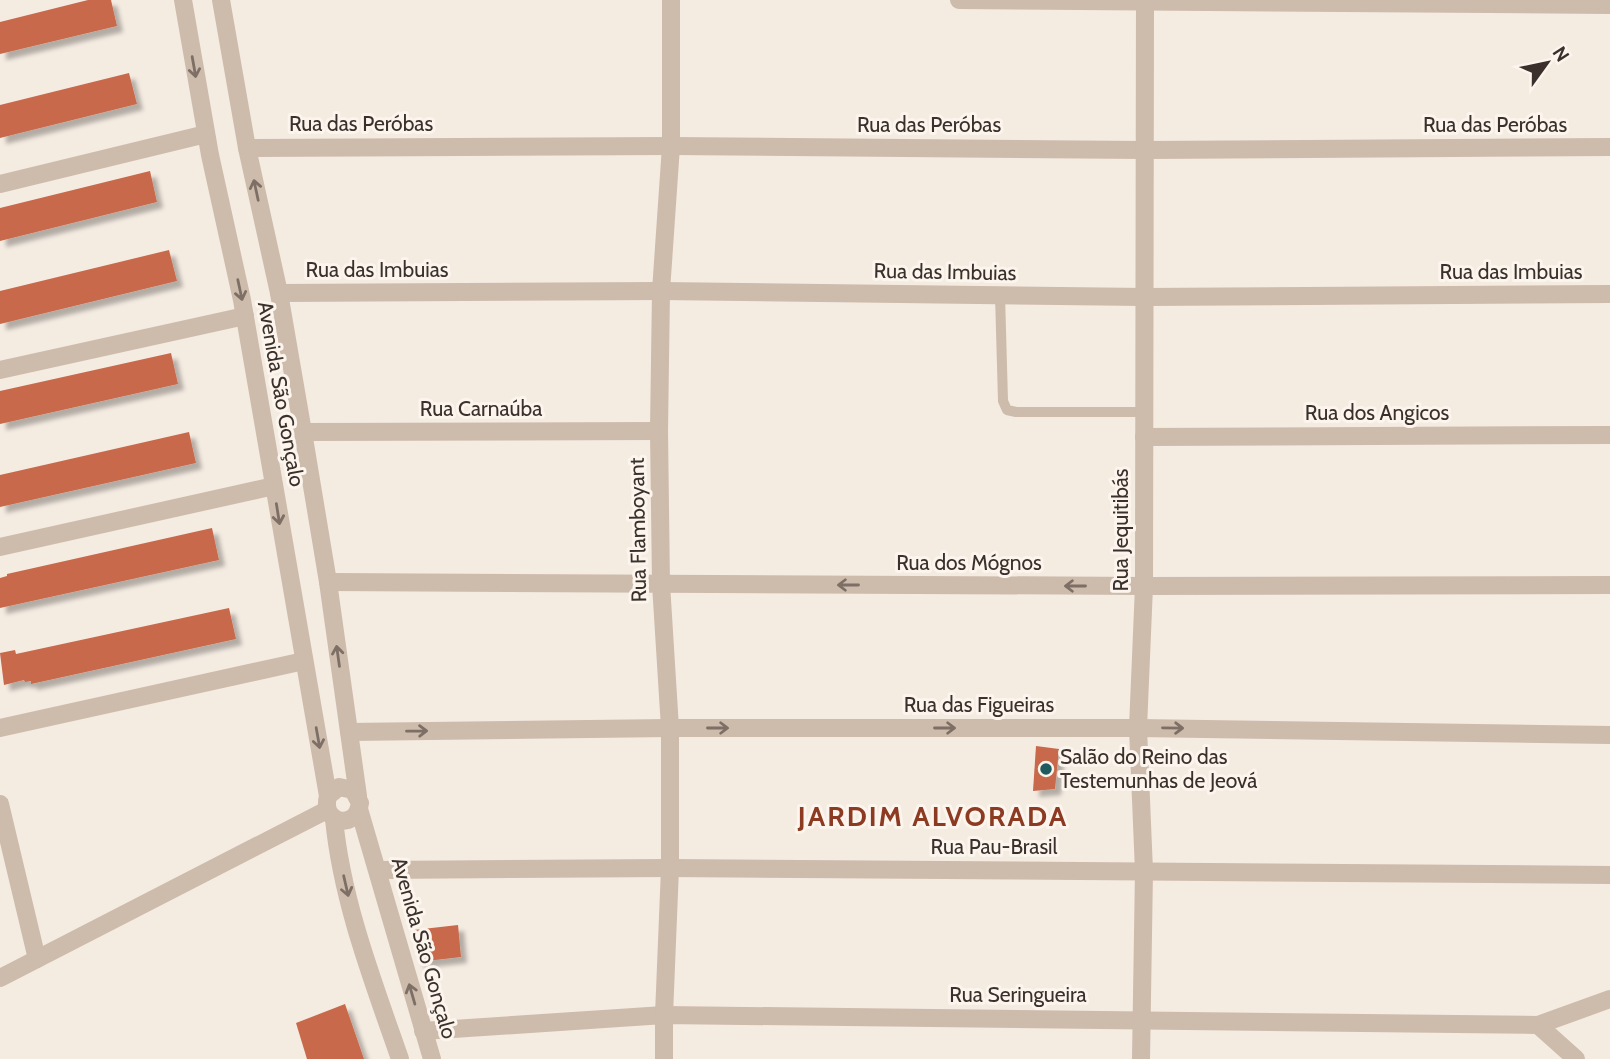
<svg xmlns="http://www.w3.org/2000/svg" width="1610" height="1059" viewBox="0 0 1610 1059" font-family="Cabin,sans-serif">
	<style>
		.building { fill: #c8694b; filter: url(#shadow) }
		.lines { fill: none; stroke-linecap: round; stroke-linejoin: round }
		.lane { stroke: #cdbbac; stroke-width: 10 }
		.street { stroke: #cdbbac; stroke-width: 18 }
		.oneway { stroke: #7d6f65 }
		.poi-dot { fill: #1f5a5e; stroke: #fbf5ee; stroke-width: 2.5 }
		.labels { text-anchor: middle; stroke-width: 6; stroke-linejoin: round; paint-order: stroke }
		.street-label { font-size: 21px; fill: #3b302b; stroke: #fbf5ee }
		.poi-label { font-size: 21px; fill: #3b302b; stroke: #fbf5ee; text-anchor: start }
		.district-label { font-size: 28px; font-weight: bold; letter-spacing: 2px; fill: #8c3b22; stroke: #fbf5ee }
	</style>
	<defs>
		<filter id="shadow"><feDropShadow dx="6" dy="6" stdDeviation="2" flood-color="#0004"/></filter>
	</defs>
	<rect width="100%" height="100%" fill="#f4ebe1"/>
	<g class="building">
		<path d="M 88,0 L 111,0 L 117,26 L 0,54 L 0,22 Z"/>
		<path d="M 129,73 L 137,104 L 0,138 L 0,105 Z"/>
		<path d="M 150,171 L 157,202 L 0,241 L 0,208 Z"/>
		<path d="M 169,250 L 177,281 L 0,324 L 0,291 Z"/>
		<path d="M 171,353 L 178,384 L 0,424 L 0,391 Z"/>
		<path d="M 189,432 L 196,463 L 0,507 L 0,475 Z"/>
		<path d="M 212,528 L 219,560 L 0,608 L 0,578 L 7,576 L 7,574 Z"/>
		<path d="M 229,608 L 236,639 L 31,684 L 31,681 L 25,682 L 24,680 L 4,685 L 0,653 L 15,650 L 16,654 Z"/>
		<path d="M 1036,746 L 1059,749 L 1055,789 L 1033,791 Z"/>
		<path d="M 458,925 L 461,957 L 418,962 L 414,930 Z"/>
		<path d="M 345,1004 L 364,1059 L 307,1059 L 296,1023 Z"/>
	</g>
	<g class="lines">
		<path class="lane" d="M 1000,295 L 1003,401 L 1007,410 L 1016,412 L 1144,412"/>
		<g class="street">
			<path d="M 183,0 L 210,155 L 242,300 L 328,796 C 325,808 328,816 340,821 C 353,821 358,815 360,803 L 353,790 L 339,787 L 328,796"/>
			<path d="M 221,0 L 247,148 L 279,293 L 303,432 L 328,582 L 358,796"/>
			<path d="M 959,0 L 1610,5"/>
			<path d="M 247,148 L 671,146 L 1145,150 L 1610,147"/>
			<path d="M 0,184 L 206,134"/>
			<path d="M 279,293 L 661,291 L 1144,297 L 1610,294"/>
			<path d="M 0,370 L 245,316"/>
			<path d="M 303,432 L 659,431"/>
			<path d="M 1144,437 L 1610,435"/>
			<path d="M 0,547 L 274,486"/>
			<path d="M 328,582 L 1144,586 L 1610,585"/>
			<path d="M 0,728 L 304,661"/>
			<path d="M 349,732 L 670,728 L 1138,728 L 1610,735"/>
			<path d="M 0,804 L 37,959"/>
			<path d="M 359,809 L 432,1059"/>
			<path d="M 334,819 C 342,902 373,981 400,1059"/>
			<path d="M 378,870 L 670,868 L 1610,875"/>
			<path d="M 0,978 L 327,810"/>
			<path d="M 1538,1025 L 1576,1059"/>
			<path d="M 423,1031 L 664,1015 L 1538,1025 L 1610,999"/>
			<path d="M 664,1059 L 664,1015 L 670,868 L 670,728 L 661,584 L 659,431 L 661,291 L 671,146 L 671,0"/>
			<path d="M 1141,1059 L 1144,871 L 1138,728 L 1144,586 L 1145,0"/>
		</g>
	</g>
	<defs><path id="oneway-shaft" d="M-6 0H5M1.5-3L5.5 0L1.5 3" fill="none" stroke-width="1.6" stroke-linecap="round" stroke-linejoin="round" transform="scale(1.75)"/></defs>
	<g class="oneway">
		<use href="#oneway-shaft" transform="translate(194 67) rotate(80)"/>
		<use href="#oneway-shaft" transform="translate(256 190) rotate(-102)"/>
		<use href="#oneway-shaft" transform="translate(240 290) rotate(78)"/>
		<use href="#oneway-shaft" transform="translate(278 514) rotate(81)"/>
		<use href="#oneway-shaft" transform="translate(848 585) rotate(-180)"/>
		<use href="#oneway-shaft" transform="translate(1075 586) rotate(-180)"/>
		<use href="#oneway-shaft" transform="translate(338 656) rotate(-98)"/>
		<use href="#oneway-shaft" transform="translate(718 728)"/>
		<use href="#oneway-shaft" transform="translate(945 728)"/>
		<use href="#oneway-shaft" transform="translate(1173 728) rotate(1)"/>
		<use href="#oneway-shaft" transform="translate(417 731) rotate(-1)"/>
		<use href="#oneway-shaft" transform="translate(318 738) rotate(80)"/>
		<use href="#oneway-shaft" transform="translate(346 886) rotate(77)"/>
		<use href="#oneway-shaft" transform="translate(412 994) rotate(-106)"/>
	</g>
	<circle class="poi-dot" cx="1046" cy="769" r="7"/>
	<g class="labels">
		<g class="street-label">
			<text x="361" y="131">Rua das Peróbas</text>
			<text x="929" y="132">Rua das Peróbas</text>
			<text x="1495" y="132">Rua das Peróbas</text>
			<text x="377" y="277">Rua das Imbuias</text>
			<text transform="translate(945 272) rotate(1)" y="7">Rua das Imbuias</text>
			<text x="1511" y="279">Rua das Imbuias</text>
			<text transform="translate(281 394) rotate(80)" y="7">Avenida São Gonçalo</text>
			<text x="481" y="416">Rua Carnaúba</text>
			<text x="1377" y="420">Rua dos Angicos</text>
			<text transform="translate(638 530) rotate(-91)" y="7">Rua Flamboyant</text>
			<text transform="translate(1121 530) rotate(-90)" y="7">Rua Jequitibás</text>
			<text x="969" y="570">Rua dos Mógnos</text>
			<text x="979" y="712">Rua das Figueiras</text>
			<text x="994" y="854">Rua Pau-Brasil</text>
			<text transform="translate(424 948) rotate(74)" y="7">Avenida São Gonçalo</text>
			<text x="1018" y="1002">Rua Seringueira</text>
		</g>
		<g class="poi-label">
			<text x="1060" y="764">Salão do Reino das<tspan x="1060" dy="24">Testemunhas de Jeová</tspan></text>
		</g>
		<g class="district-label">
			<text x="933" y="826">JARDIM ALVORADA</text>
		</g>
	</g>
	<g transform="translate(1547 63) rotate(57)" stroke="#fbf5ee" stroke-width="5" paint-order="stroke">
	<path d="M0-5L12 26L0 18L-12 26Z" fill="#3b302b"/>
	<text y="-10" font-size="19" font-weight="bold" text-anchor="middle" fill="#3b302b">N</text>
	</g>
</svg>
